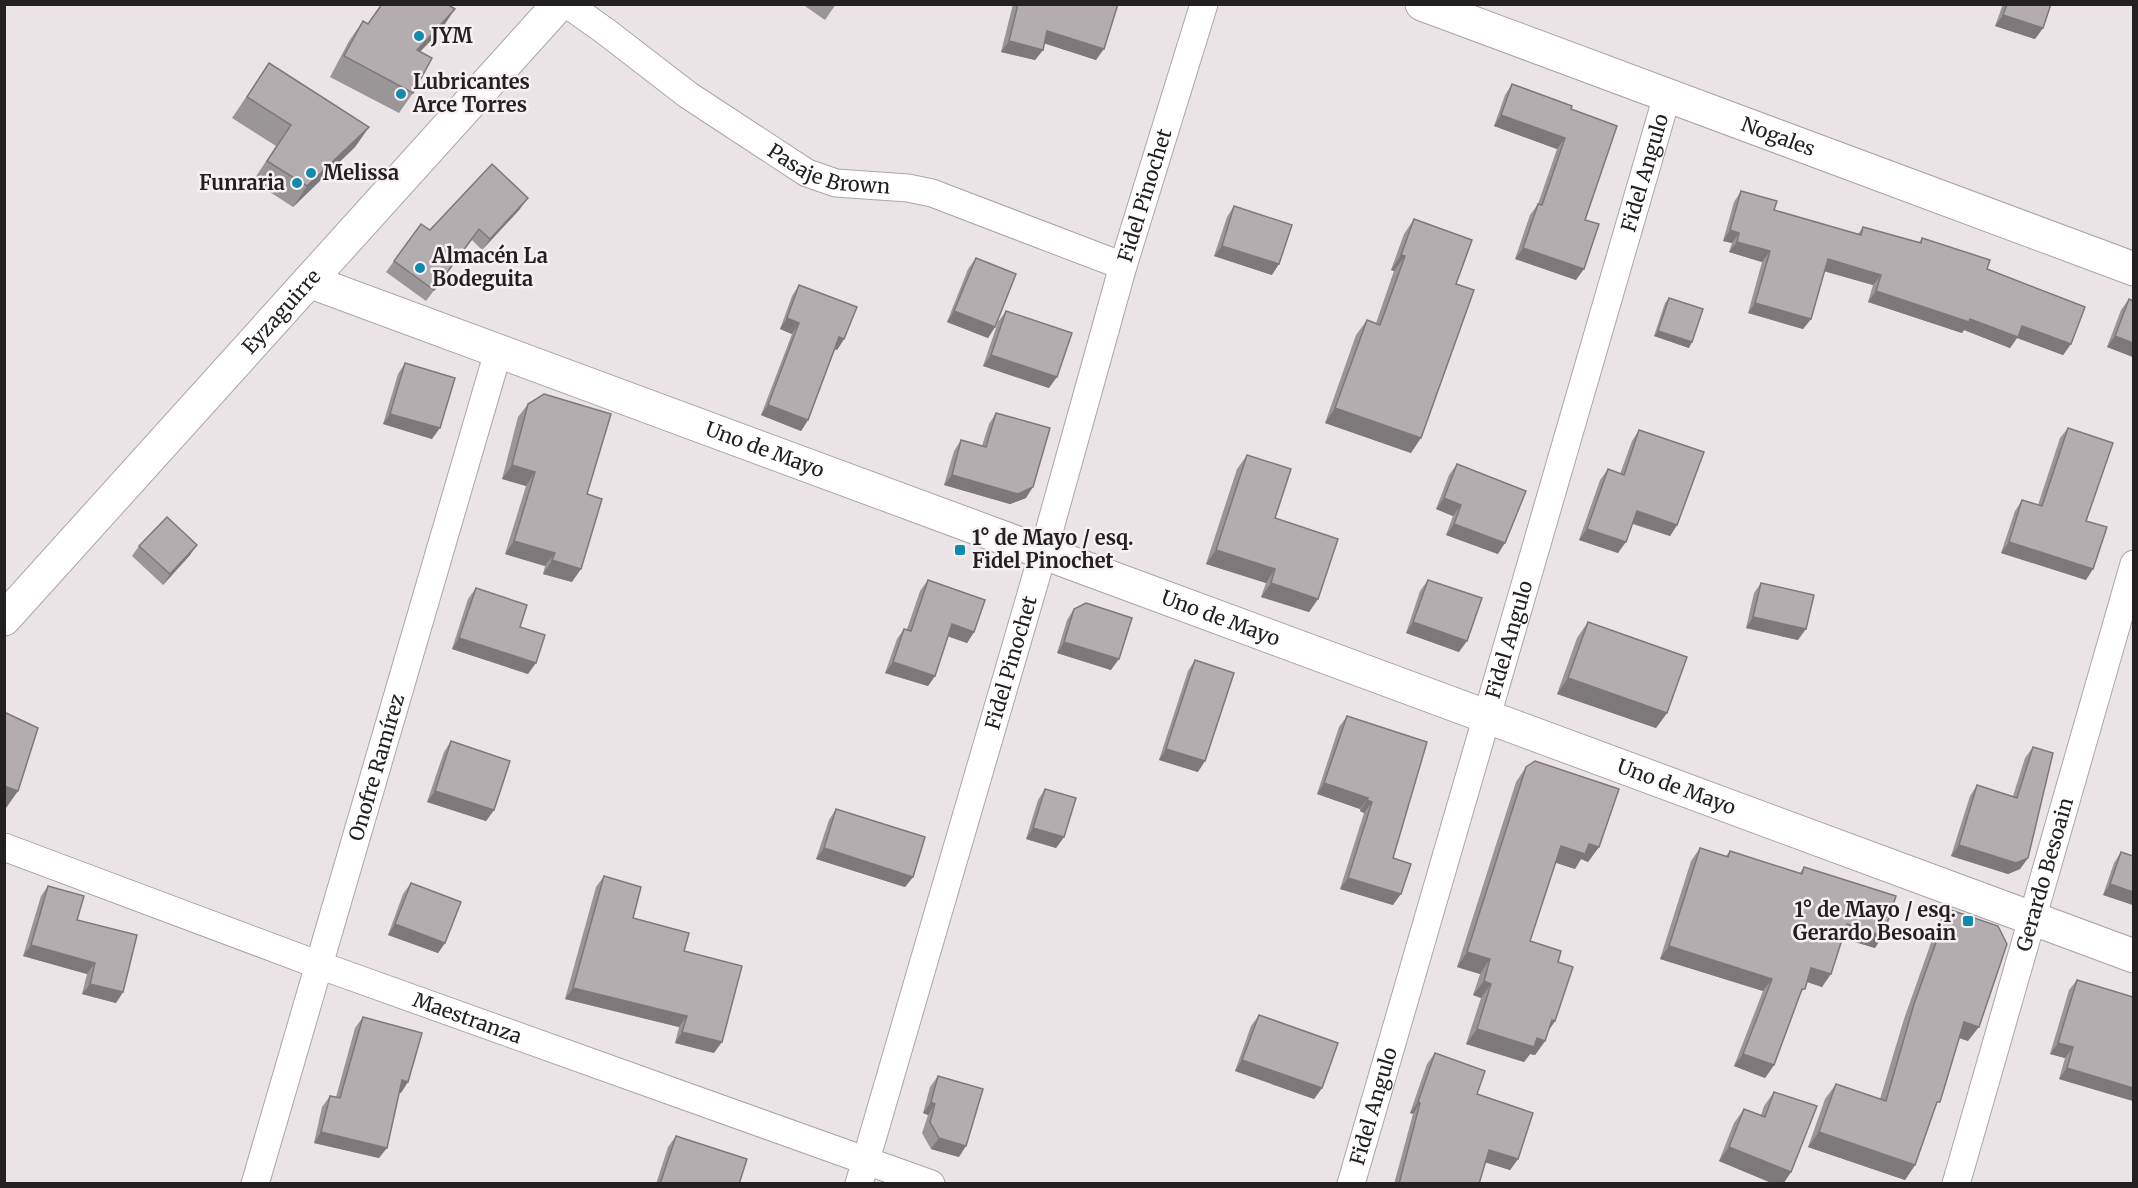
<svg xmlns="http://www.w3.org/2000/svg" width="2138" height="1188" viewBox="0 0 2138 1188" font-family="Merriweather,serif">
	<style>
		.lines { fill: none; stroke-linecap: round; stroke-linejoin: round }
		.minor-casing { stroke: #aca5a8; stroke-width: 29 }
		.tertiary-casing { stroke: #aca5a8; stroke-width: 35 }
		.secondary-casing { stroke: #aca5a8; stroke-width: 35 }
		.minor { stroke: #fff; stroke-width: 27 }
		.tertiary { stroke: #fff; stroke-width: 33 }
		.secondary { stroke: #fff; stroke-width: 33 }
		.wall { fill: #9a9597 }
		.shaded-wall { fill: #7d797b }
		.building { fill: #b3adb0; stroke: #7d797b; stroke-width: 1.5 }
		.poi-dot { fill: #108bad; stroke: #f8f1f4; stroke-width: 2 }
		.labels { text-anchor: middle; stroke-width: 5; stroke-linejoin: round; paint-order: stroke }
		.poi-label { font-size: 20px; font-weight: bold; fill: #232021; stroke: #f8f1f4; text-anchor: start }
		.street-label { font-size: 20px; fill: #232021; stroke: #f8f1f4 }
	</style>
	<rect width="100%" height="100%" fill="#ebe4e7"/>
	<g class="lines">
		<g class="minor-casing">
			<g id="minor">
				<path id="s1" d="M 567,4 L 605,31 L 688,95 L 807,173 L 836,183 L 908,188 L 932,193 L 1123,266"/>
				<path id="s2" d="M 4,847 L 319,965 L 931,1184"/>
				<path id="s3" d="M 255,1184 L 498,352"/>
				<path id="s4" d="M 859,1184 L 1043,553 L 1123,266 L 1204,4"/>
				<path id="s5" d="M 1351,1184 L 1667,96"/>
				<path id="s6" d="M 1956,1184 L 2134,564"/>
			</g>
		</g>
		<g class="tertiary-casing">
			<g id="tertiary">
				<path id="s7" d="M 1422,4 L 2134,269"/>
				<path id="s8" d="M 309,281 L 2134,956"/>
			</g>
		</g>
		<g class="secondary-casing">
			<g id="secondary">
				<path id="s9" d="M 4,619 L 559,4"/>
			</g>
		</g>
		<use href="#minor" class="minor"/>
		<use href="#tertiary" class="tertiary"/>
		<use href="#secondary" class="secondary"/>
	</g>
	<g class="wall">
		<path d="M 802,4 L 836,4 L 825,20 Z"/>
		<path d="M 1013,4 L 1118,4 L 1096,60 L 1044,43 L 1043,50 L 1035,60 L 1001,52 Z"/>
		<path d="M 2003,4 L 2051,4 L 2043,28 L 2035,39 L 1995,26 Z"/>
		<path d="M 363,21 L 368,24 L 441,30 L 420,52 L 413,93 L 399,113 L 330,77 L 349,41 Z"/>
		<path d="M 269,63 L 369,127 L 355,147 L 293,207 L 253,181 L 276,146 L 232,118 Z"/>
		<path d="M 1512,84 L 1571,109 L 1585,220 L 1576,280 L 1515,259 L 1530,215 L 1538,204 L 1557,149 L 1494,126 L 1505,95 Z"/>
		<path d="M 1741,191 L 1774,210 L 1858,234 L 1863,227 L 1919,243 L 1922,238 L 1987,269 L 2071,344 L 2063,355 L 2017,338 L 2010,348 L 1964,330 L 1962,333 L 1868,302 L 1873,285 L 1824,271 L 1811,319 L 1803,329 L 1748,313 L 1762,262 L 1729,252 L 1732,243 L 1723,241 L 1734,202 Z"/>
		<path d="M 1234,206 L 1272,275 L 1214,256 L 1227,217 Z"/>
		<path d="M 520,209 L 482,250 L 472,240 L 426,301 L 386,272 L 421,224 L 430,230 Z"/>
		<path d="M 1414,219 L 1456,284 L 1411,453 L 1325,423 L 1356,335 L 1367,320 L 1376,323 L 1394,271 L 1391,270 L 1404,234 Z"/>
		<path d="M 976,258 L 995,327 L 988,338 L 947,322 L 968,269 Z"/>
		<path d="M 799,285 L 844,339 L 837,350 L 835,349 L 808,420 L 801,431 L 761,415 L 792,334 L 780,329 L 792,296 Z"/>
		<path d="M 1669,298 L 1689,348 L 1654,336 L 1665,303 Z"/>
		<path d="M 2129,299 L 2133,357 L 2107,347 L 2121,310 Z"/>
		<path d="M 1006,311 L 1049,388 L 983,366 L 998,322 Z"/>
		<path d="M 405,363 L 432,439 L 383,424 L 398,374 Z"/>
		<path d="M 528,404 L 587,494 L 572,582 L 543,574 L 545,566 L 505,554 L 526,486 L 502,479 L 518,417 Z"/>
		<path d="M 996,413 L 1026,498 L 1010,504 L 944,485 L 954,451 L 961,440 L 982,446 L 989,424 Z"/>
		<path d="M 2068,428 L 2086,521 L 2086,580 L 2001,553 L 2015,511 L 2022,500 L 2038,505 L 2060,438 Z"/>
		<path d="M 1639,430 L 1677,525 L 1670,536 L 1632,524 L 1618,553 L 1579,540 L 1600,480 L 1608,469 L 1620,474 L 1632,441 Z"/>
		<path d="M 1247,455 L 1275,518 L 1318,599 L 1309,612 L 1261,597 L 1266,583 L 1206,564 L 1237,469 Z"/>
		<path d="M 1457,464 L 1498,554 L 1446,535 L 1453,516 L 1436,509 L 1449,475 Z"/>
		<path d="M 139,546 L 190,555 L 163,585 L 132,556 Z"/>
		<path d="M 928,580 L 974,632 L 967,643 L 948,636 L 935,676 L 928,686 L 885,673 L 897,639 L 904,629 L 907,629 L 920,591 Z"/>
		<path d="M 1428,580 L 1459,652 L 1406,633 L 1420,591 Z"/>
		<path d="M 1761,583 L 1798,640 L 1746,628 L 1754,593 Z"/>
		<path d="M 476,588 L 520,627 L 528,674 L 452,649 L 468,599 Z"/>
		<path d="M 1074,609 L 1111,670 L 1057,653 L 1067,620 Z"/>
		<path d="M 1588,622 L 1667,713 L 1656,728 L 1557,694 L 1577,638 Z"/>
		<path d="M 1195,660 L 1198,772 L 1159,760 L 1188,671 Z"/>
		<path d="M 1347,716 L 1393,858 L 1393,905 L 1340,889 L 1364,813 L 1360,811 L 1360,809 L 1317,794 L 1339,727 Z"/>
		<path d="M 451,741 L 494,810 L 486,821 L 427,802 L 444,752 Z"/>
		<path d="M 2033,747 L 2028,858 L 2020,869 L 2008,874 L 1951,856 L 1970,796 L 1977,785 L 2013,796 L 2025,758 Z"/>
		<path d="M 1526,767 L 1599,847 L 1588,862 L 1581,859 L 1575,869 L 1555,862 L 1530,941 L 1558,962 L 1555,1021 L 1548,1031 L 1545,1041 L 1535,1055 L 1530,1054 L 1524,1062 L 1466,1044 L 1481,998 L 1473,995 L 1480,974 L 1457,967 L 1516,782 Z"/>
		<path d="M 1045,789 L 1064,837 L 1056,848 L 1026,839 L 1038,800 Z"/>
		<path d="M 836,809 L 913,877 L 905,887 L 816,859 L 829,820 Z"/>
		<path d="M 1700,848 L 1726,856 L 1730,851 L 1800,873 L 1804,867 L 1875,948 L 1842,938 L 1822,987 L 1807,982 L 1799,997 L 1774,1065 L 1765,1078 L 1734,1066 L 1763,991 L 1660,959 L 1691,861 Z"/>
		<path d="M 2121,852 L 2133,856 L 2133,905 L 2103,895 L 2114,863 Z"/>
		<path d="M 604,876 L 633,918 L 714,1053 L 675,1043 L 679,1027 L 565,999 L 596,887 Z"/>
		<path d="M 411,883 L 445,943 L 438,953 L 388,935 L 403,894 Z"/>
		<path d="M 48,886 L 77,920 L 123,992 L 116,1003 L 82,994 L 87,974 L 23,956 L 41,896 Z"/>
		<path d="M 1948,909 L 1968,1041 L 1959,1038 L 1915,1165 L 1905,1180 L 1808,1147 L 1825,1099 L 1836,1084 L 1880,1099 L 1904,1019 L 1938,923 Z"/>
		<path d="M 2077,980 L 2133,997 L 2133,1101 L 2059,1079 L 2065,1058 L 2050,1054 L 2069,990 Z"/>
		<path d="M 1259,1015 L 1322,1088 L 1314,1099 L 1235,1071 L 1251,1026 Z"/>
		<path d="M 363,1017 L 401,1093 L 399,1093 L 379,1158 L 314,1143 L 322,1107 L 330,1096 L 336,1097 L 355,1028 Z"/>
		<path d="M 1435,1053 L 1477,1094 L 1518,1159 L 1510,1170 L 1485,1162 L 1479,1184 L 1394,1184 L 1413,1114 L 1410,1113 L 1427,1064 Z"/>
		<path d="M 938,1076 L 959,1157 L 931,1149 L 922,1133 L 928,1115 L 923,1113 L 930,1087 Z"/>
		<path d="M 1774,1092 L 1791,1172 L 1783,1184 L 1774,1184 L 1719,1161 L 1734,1123 L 1744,1109 L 1761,1115 L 1764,1106 Z"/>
		<path d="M 676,1136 L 739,1184 L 656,1184 L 668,1147 Z"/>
	</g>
	<g class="shaded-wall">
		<path d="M 455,9 L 441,30 L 402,70 L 417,50 Z"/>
		<path d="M 2003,15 L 2043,28 L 2035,39 L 1995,26 Z"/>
		<path d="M 1047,31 L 1104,49 L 1096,60 L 1040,42 Z"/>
		<path d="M 1009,41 L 1043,50 L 1035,60 L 1001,52 Z"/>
		<path d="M 1501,115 L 1565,138 L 1557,149 L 1494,126 Z"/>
		<path d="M 369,127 L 355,147 L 293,207 L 307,186 Z"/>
		<path d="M 528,198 L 520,209 L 482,250 L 490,239 Z"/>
		<path d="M 1730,230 L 1739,233 L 1732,243 L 1723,241 Z"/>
		<path d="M 1737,242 L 1770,251 L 1762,262 L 1729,252 Z"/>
		<path d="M 1222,246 L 1279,264 L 1272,275 L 1214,256 Z"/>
		<path d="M 1523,248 L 1584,269 L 1576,280 L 1515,259 Z"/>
		<path d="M 1401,255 L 1405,256 L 1394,271 L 1391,270 Z"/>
		<path d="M 1828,259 L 1881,275 L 1873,285 L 1820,270 Z"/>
		<path d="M 1876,291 L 1970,319 L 2022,326 L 2071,344 L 2063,355 L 2017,338 L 2010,348 L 1964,330 L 1962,333 L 1868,302 Z"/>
		<path d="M 1755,303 L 1811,319 L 1803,329 L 1748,313 Z"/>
		<path d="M 954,311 L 995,327 L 988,338 L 947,322 Z"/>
		<path d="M 787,318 L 799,323 L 792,334 L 780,329 Z"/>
		<path d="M 1658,331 L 1692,342 L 1689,348 L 1654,336 Z"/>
		<path d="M 2115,336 L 2133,343 L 2133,357 L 2107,347 Z"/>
		<path d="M 839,337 L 844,339 L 837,350 L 832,348 Z"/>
		<path d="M 991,355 L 1057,377 L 1049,388 L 983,366 Z"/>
		<path d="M 768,405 L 808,420 L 801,431 L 761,415 Z"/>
		<path d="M 1335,408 L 1421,438 L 1411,453 L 1325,423 Z"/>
		<path d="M 390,414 L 440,428 L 432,439 L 383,424 Z"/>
		<path d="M 512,465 L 535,472 L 526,486 L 502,479 Z"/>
		<path d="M 952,475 L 1033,487 L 1026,498 L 1010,504 L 944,485 Z"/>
		<path d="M 1444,498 L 1461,505 L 1453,516 L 1436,509 Z"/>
		<path d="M 1637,511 L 1677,525 L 1670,536 L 1629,522 Z"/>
		<path d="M 1454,524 L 1505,543 L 1498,554 L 1446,535 Z"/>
		<path d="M 1587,529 L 1626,542 L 1618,553 L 1579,540 Z"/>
		<path d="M 514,541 L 555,553 L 545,566 L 505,554 Z"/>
		<path d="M 2009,542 L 2093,569 L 2086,580 L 2001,553 Z"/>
		<path d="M 197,545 L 190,555 L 163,585 L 170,574 Z"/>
		<path d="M 1216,550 L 1275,569 L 1266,583 L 1206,564 Z"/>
		<path d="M 552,560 L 581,569 L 572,582 L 543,574 Z"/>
		<path d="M 1271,583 L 1318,599 L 1309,612 L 1261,597 Z"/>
		<path d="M 1753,617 L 1806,629 L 1798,640 L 1746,628 Z"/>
		<path d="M 1413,622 L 1467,641 L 1459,652 L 1406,633 Z"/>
		<path d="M 952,624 L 974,632 L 967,643 L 944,635 Z"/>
		<path d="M 459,638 L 536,663 L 528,674 L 452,649 Z"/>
		<path d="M 1064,642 L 1119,659 L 1111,670 L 1057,653 Z"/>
		<path d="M 893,662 L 935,676 L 928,686 L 885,673 Z"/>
		<path d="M 1568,678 L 1667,713 L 1656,728 L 1557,694 Z"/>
		<path d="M 1166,749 L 1205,761 L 1198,772 L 1159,760 Z"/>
		<path d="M 1324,783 L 1368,798 L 1360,809 L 1317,794 Z"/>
		<path d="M 4,786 L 18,791 L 4,811 Z"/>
		<path d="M 435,791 L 494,810 L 486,821 L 427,802 Z"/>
		<path d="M 1367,800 L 1372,802 L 1364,813 L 1360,811 Z"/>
		<path d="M 1033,828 L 1064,837 L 1056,848 L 1026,839 Z"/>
		<path d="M 1589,844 L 1599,847 L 1588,862 L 1581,859 L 1575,869 L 1550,861 L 1561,846 Z"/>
		<path d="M 1959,845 L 2028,858 L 2020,869 L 2008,874 L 1951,856 Z"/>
		<path d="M 824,848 L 913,877 L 905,887 L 816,859 Z"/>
		<path d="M 1348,878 L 1401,894 L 1393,905 L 1340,889 Z"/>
		<path d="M 2110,884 L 2133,892 L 2133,905 L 2103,895 Z"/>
		<path d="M 395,924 L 445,943 L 438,953 L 388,935 Z"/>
		<path d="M 1847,924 L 1883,936 L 1875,948 L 1838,937 Z"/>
		<path d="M 31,945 L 95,963 L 87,974 L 23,956 Z"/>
		<path d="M 1669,946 L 1772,979 L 1763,991 L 1660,959 Z"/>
		<path d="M 1467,952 L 1490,959 L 1480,974 L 1457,967 Z"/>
		<path d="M 1811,968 L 1831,974 L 1822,987 L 1802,980 Z"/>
		<path d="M 1484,981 L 1491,984 L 1481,998 L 1473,995 Z"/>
		<path d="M 90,984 L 123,992 L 116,1003 L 82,994 Z"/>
		<path d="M 573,988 L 687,1016 L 679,1027 L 565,999 Z"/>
		<path d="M 1552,1020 L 1555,1021 L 1545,1036 Z"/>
		<path d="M 1964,1022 L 1979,1027 L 1968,1041 L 1954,1036 Z"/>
		<path d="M 1477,1029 L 1537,1038 L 1545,1041 L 1535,1055 L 1530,1054 L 1524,1062 L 1466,1044 Z"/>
		<path d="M 682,1032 L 722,1042 L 714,1053 L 675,1043 Z"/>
		<path d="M 2058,1043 L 2073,1047 L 2065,1058 L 2050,1054 Z"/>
		<path d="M 1743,1054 L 1774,1065 L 1765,1078 L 1734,1066 Z"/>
		<path d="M 1242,1060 L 1322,1088 L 1314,1099 L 1235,1071 Z"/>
		<path d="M 2067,1068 L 2133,1088 L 2133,1101 L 2059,1079 Z"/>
		<path d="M 402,1080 L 408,1082 L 401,1093 L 395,1091 Z"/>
		<path d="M 931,1102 L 935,1104 L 928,1115 L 923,1113 Z"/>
		<path d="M 1418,1102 L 1420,1103 L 1413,1114 L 1410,1113 Z"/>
		<path d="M 321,1132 L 387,1148 L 379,1158 L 314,1143 Z"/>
		<path d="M 1819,1132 L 1915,1165 L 1905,1180 L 1808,1147 Z"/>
		<path d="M 939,1138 L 966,1146 L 959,1157 L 931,1149 Z"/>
		<path d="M 1729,1147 L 1791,1172 L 1783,1184 L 1774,1184 L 1719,1161 Z"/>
		<path d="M 1489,1150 L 1518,1159 L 1510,1170 L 1481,1161 Z"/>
	</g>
	<g class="building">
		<path d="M 382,4 L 447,4 L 455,9 L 417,50 L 432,58 L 413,93 L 344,56 L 363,21 L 368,24 Z"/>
		<path d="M 1018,4 L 1118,4 L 1104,49 L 1047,31 L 1043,50 L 1009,41 Z"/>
		<path d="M 2007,4 L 2051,4 L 2043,28 L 2003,15 Z"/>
		<path d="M 269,63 L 369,127 L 307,186 L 267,161 L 291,125 L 247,97 Z"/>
		<path d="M 1512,84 L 1572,106 L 1571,109 L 1617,126 L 1585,220 L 1599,224 L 1584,269 L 1523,248 L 1538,204 L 1542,205 L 1565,138 L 1501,115 Z"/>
		<path d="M 492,164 L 528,198 L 490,239 L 479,229 L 434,290 L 394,261 L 421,224 L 430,230 Z"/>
		<path d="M 1741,191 L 1777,201 L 1774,210 L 1861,235 L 1863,227 L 1921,243 L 1922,238 L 1990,260 L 1987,269 L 2085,307 L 2071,344 L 2022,326 L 2018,337 L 1970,319 L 1969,322 L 1876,291 L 1881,275 L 1828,259 L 1811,319 L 1755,303 L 1770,251 L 1737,242 L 1739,233 L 1730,230 Z"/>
		<path d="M 1234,206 L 1292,225 L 1279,264 L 1222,246 Z"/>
		<path d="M 1414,219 L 1472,240 L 1456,284 L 1474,290 L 1421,438 L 1335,408 L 1367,320 L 1380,325 L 1405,256 L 1401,255 Z"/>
		<path d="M 976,258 L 1016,274 L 995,327 L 954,311 Z"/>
		<path d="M 799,285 L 857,307 L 844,339 L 839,337 L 808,420 L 768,405 L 799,323 L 787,318 Z"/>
		<path d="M 1669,298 L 1703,309 L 1692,342 L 1658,331 Z"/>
		<path d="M 2129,299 L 2133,301 L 2133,343 L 2115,336 Z"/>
		<path d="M 1006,311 L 1072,333 L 1057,377 L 991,355 Z"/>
		<path d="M 405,363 L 455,378 L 440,428 L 390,414 Z"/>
		<path d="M 544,394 L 611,414 L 587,494 L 602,499 L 581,569 L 552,560 L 555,553 L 514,541 L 535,472 L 512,465 L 528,404 Z"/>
		<path d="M 996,413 L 1050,428 L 1033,487 L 1018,494 L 952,475 L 961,440 L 986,447 Z"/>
		<path d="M 2068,428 L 2113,443 L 2086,521 L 2107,527 L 2093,569 L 2009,542 L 2022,500 L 2042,506 Z"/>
		<path d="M 1639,430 L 1704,452 L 1677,525 L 1637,511 L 1626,542 L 1587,529 L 1608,469 L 1624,475 Z"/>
		<path d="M 1247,455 L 1291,469 L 1275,518 L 1338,539 L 1318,599 L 1271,583 L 1275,569 L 1216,550 Z"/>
		<path d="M 1457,464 L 1526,491 L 1505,543 L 1454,524 L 1461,505 L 1444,498 Z"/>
		<path d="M 167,517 L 197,545 L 170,574 L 139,546 Z"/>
		<path d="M 928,580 L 985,600 L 974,632 L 952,624 L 935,676 L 893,662 L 904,629 L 911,631 Z"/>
		<path d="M 1428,580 L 1482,598 L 1467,641 L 1413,622 Z"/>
		<path d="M 1761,583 L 1814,595 L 1806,629 L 1753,617 Z"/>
		<path d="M 476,588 L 527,605 L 520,627 L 545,635 L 536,663 L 459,638 Z"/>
		<path d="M 1086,603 L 1132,618 L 1119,659 L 1064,642 L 1074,609 Z"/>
		<path d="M 1588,622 L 1687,657 L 1667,713 L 1568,678 Z"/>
		<path d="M 1195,660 L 1234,673 L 1205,761 L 1166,749 Z"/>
		<path d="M 4,712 L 38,728 L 18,791 L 4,786 Z"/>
		<path d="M 1347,716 L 1427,742 L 1393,858 L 1411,864 L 1401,894 L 1348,878 L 1372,802 L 1367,800 L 1368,798 L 1324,783 Z"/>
		<path d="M 451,741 L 510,761 L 494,810 L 435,791 Z"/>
		<path d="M 2033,747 L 2053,753 L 2028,858 L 2016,863 L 1959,845 L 1977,785 L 2017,798 Z"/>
		<path d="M 1535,761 L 1619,789 L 1599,847 L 1589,844 L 1585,854 L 1561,846 L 1530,941 L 1561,951 L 1558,962 L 1573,967 L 1555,1021 L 1552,1020 L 1545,1041 L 1537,1038 L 1534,1047 L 1477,1029 L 1491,984 L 1484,981 L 1490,959 L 1467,952 L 1526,767 Z"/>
		<path d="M 1045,789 L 1076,798 L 1064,837 L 1033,828 Z"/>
		<path d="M 836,809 L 925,837 L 913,877 L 824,848 Z"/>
		<path d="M 1700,848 L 1728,857 L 1730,851 L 1802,874 L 1804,867 L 1896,896 L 1883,936 L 1847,924 L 1831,974 L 1811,968 L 1805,989 L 1802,989 L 1774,1065 L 1743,1054 L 1772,979 L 1669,946 Z"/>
		<path d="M 2121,852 L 2133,856 L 2133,892 L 2110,884 Z"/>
		<path d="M 604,876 L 641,887 L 633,918 L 689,933 L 684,951 L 742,966 L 722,1042 L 682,1032 L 687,1016 L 573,988 Z"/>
		<path d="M 411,883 L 461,902 L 445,943 L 395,924 Z"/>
		<path d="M 48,886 L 84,896 L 77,920 L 137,935 L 123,992 L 90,984 L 95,963 L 31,945 Z"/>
		<path d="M 1948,909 L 1998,926 L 2007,944 L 1979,1027 L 1964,1022 L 1940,1102 L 1937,1102 L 1915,1165 L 1819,1132 L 1836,1084 L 1886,1101 L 1914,1004 Z"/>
		<path d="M 2077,980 L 2133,997 L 2133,1088 L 2067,1068 L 2073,1047 L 2058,1043 Z"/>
		<path d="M 1259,1015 L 1338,1043 L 1322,1088 L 1242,1060 Z"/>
		<path d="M 363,1017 L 422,1033 L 408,1082 L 402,1080 L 387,1148 L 321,1132 L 330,1096 L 340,1098 Z"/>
		<path d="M 1435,1053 L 1485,1071 L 1477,1094 L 1533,1113 L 1518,1159 L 1489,1150 L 1479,1184 L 1399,1184 L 1420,1103 L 1418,1102 Z"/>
		<path d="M 938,1076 L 983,1089 L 966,1146 L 939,1138 L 930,1122 L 935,1104 L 931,1102 Z"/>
		<path d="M 1774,1092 L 1817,1106 L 1791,1172 L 1729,1147 L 1744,1109 L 1765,1117 Z"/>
		<path d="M 676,1136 L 747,1159 L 739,1184 L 660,1184 Z"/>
	</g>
	<g class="poi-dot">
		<circle cx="419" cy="36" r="6"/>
		<circle cx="401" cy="94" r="6"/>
		<circle cx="311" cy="173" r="6"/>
		<circle cx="297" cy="183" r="6"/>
		<circle cx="420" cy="268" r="6"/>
		<rect x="954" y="544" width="12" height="12" rx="3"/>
		<rect x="1962" y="915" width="12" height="12" rx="3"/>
	</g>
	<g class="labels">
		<g class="poi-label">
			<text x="431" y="43">JYM</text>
			<text x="413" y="89">Lubricantes<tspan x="413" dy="23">Arce Torres</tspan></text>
			<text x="323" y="180">Melissa</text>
			<text x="285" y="190" text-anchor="end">Funraria</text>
			<text x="432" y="263">Almacén La<tspan x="432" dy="23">Bodeguita</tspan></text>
			<text x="972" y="545">1° de Mayo / esq.<tspan x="972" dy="23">Fidel Pinochet</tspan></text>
			<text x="1956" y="917" text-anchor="end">1° de Mayo / esq.<tspan x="1956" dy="23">Gerardo Besoain</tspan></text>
		</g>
		<g class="street-label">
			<text dy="7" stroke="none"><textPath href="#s7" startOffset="380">Nogales</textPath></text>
			<text dy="7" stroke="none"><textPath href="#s1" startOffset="314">Pasaje Brown</textPath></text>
			<text dy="7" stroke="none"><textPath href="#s5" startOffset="1053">Fidel Angulo</textPath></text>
			<text dy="7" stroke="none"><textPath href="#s4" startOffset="1029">Fidel Pinochet</textPath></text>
			<text dy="7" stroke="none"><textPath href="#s9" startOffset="414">Eyzaguirre</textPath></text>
			<text dy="7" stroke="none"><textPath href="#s8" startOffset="486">Uno de Mayo</textPath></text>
			<text dy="7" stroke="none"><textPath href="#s8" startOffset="972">Uno de Mayo</textPath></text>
			<text dy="7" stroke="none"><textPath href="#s5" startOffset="567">Fidel Angulo</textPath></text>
			<text dy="7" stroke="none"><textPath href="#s4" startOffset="543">Fidel Pinochet</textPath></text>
			<text dy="7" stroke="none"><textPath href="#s3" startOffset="434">Onofre Ramírez</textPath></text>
			<text dy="7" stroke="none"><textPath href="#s8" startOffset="1458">Uno de Mayo</textPath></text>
			<text dy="7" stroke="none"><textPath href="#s6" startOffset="322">Gerardo Besoain</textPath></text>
			<text dy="7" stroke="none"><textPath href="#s2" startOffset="494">Maestranza</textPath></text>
			<text dy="7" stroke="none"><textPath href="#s5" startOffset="81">Fidel Angulo</textPath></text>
		</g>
	</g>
	<rect width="2138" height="1188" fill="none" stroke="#232021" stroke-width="12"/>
</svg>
